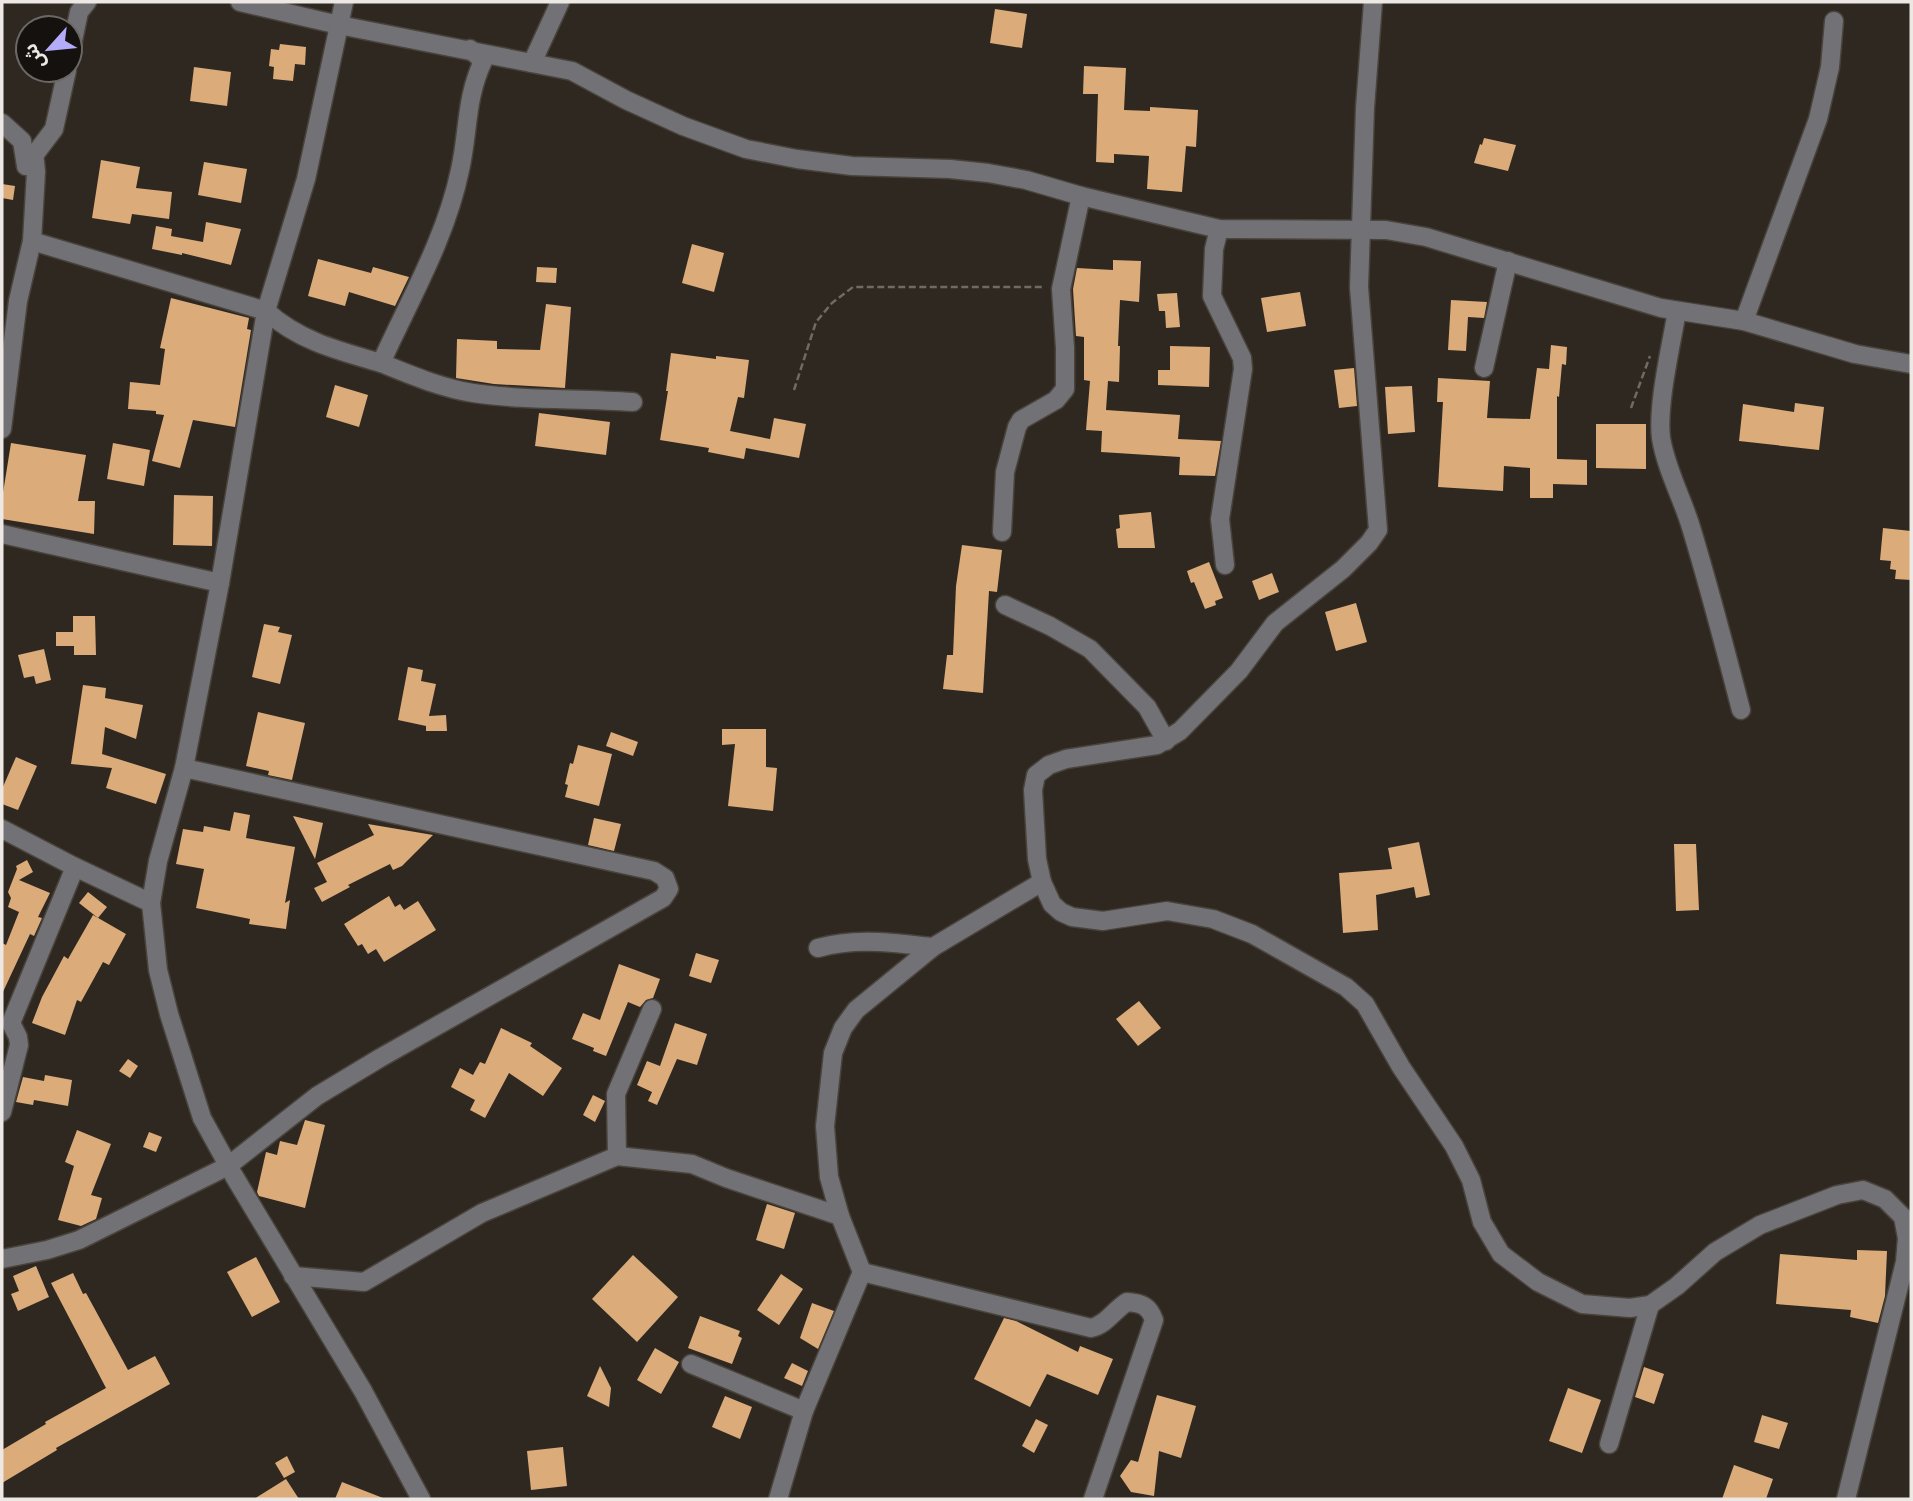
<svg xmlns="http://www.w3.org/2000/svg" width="1913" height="1501" viewBox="0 0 1913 1501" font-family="'Work Sans','Noto Sans Arabic',sans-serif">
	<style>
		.building { fill: #dbab7a }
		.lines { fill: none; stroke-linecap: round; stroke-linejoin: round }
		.minor-casing { stroke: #49433c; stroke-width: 21 }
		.path { stroke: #6f6a64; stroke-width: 2.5; stroke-dasharray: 7 3.5; stroke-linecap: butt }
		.minor { stroke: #717176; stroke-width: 18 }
	</style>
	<rect width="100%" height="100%" fill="#2e2821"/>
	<g class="building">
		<path d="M 995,9 L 1027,14 L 1022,48 L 990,43 Z"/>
		<path d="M 280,44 L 306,47 L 305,65 L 295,64 L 293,81 L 273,79 L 274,67 L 269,66 L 271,49 L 279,50 Z"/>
		<path d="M 1084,66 L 1126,68 L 1124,110 L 1150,111 L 1150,107 L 1198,110 L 1196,147 L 1186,146 L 1182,192 L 1147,189 L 1149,156 L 1114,154 L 1114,163 L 1096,162 L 1098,94 L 1083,94 Z"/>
		<path d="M 194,67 L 231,72 L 227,106 L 190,101 Z"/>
		<path d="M 1484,138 L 1516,145 L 1508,171 L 1474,163 L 1480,144 L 1482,145 Z"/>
		<path d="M 101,160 L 140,167 L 136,188 L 172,192 L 169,219 L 132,214 L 130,224 L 92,218 Z"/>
		<path d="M 204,162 L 247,169 L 241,203 L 198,195 Z"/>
		<path d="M 2,184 L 15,186 L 13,200 L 2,198 Z"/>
		<path d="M 206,222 L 241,229 L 231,265 L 182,253 L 182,255 L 152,249 L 156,226 L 172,229 L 171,236 L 203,242 Z"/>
		<path d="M 692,244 L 724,253 L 714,292 L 682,283 Z"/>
		<path d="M 318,259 L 371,273 L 373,267 L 409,277 L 395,306 L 349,292 L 345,306 L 308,296 Z"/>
		<path d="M 1113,260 L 1141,261 L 1139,302 L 1120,300 L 1118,346 L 1120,346 L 1119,382 L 1108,381 L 1106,410 L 1180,415 L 1178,439 L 1221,441 L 1215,476 L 1179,475 L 1180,457 L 1101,452 L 1102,431 L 1086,430 L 1090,381 L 1084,380 L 1084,337 L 1076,336 L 1073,289 L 1077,268 L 1113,270 Z"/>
		<path d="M 537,267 L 557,268 L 556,283 L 536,282 Z"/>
		<path d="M 1300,292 L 1306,326 L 1267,332 L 1261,298 Z"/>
		<path d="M 1177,293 L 1180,327 L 1166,328 L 1165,311 L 1159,311 L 1157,294 Z"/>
		<path d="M 171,298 L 249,318 L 247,329 L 251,330 L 235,427 L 193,420 L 180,468 L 152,461 L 164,415 L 156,414 L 156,411 L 128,409 L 130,382 L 160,385 L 165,349 L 160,348 Z"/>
		<path d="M 1451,300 L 1487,302 L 1484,318 L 1468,317 L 1466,351 L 1448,350 Z"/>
		<path d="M 546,304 L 571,307 L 565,388 L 494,384 L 456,378 L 457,339 L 497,341 L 497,349 L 540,350 Z"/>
		<path d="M 1551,345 L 1567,347 L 1566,365 L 1562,364 L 1559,397 L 1557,396 L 1557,459 L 1587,460 L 1587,485 L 1553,484 L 1553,498 L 1530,498 L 1530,468 L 1504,466 L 1503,491 L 1438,487 L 1443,402 L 1437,402 L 1438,378 L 1490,381 L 1487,418 L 1530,419 L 1537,368 L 1549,369 Z"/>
		<path d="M 1170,346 L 1210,347 L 1209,387 L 1158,385 L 1158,370 L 1170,370 Z"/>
		<path d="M 671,353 L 716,359 L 716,356 L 749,360 L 744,398 L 738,397 L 730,431 L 770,439 L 774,418 L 806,424 L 799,458 L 746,448 L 744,459 L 708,452 L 709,448 L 660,440 L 668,391 L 666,391 Z"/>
		<path d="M 1354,368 L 1357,406 L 1339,408 L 1334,370 Z"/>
		<path d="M 335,385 L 368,395 L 359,427 L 326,417 Z"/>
		<path d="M 1412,386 L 1415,432 L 1388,434 L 1385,387 Z"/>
		<path d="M 1795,403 L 1824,407 L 1819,450 L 1739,441 L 1743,404 L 1794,412 Z"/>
		<path d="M 539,413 L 610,422 L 606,455 L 535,446 Z"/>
		<path d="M 1596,424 L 1646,424 L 1646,469 L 1596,468 Z"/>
		<path d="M 11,443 L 86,455 L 78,501 L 95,501 L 94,534 L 2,519 L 2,499 Z"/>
		<path d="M 113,443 L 150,450 L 144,486 L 107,479 Z"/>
		<path d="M 174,495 L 213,496 L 212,546 L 173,545 Z"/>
		<path d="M 1151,512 L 1155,548 L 1118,548 L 1116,529 L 1120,528 L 1119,515 Z"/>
		<path d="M 1883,528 L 1911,531 L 1911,580 L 1895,579 L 1896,570 L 1890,569 L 1891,561 L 1880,560 Z"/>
		<path d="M 962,545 L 1002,550 L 997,592 L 989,591 L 983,693 L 943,689 L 947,655 L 953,655 L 956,586 Z"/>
		<path d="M 1209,562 L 1223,598 L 1215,601 L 1216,605 L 1205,609 L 1194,582 L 1191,583 L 1187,571 Z"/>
		<path d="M 1272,573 L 1279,592 L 1259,600 L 1252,581 Z"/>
		<path d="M 1356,603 L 1367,642 L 1336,651 L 1325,612 Z"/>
		<path d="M 73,616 L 95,616 L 96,655 L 74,655 L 74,646 L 56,646 L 56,632 L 73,632 Z"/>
		<path d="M 264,624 L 280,627 L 278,632 L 292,635 L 280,684 L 252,677 Z"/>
		<path d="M 44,649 L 51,680 L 36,684 L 34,676 L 24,678 L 18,655 Z"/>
		<path d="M 408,667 L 423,670 L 421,681 L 436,684 L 429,716 L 446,715 L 447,731 L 426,731 L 426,726 L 398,720 Z"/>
		<path d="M 83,685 L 106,688 L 105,698 L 143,705 L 136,739 L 105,727 L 102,754 L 166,774 L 156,804 L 106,788 L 112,768 L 71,764 Z"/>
		<path d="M 258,712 L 305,723 L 292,780 L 268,775 L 269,771 L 246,766 Z"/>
		<path d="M 722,729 L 766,729 L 766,767 L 777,768 L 773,811 L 728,806 L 735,744 L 722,745 Z"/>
		<path d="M 611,732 L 638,742 L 633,756 L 606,746 Z"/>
		<path d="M 578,745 L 612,754 L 599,806 L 565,797 L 568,785 L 565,784 L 570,763 L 573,764 Z"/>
		<path d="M 16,757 L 37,766 L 18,810 L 2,804 L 2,789 Z"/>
		<path d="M 234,812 L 250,815 L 246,838 L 295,847 L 285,903 L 290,900 L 286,929 L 249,924 L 250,919 L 196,908 L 204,869 L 176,864 L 183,829 L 203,832 L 204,826 L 230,831 Z"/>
		<path d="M 293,816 L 323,823 L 315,859 Z"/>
		<path d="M 594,818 L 621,824 L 614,851 L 588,845 Z"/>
		<path d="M 368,824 L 433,835 L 402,866 L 393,870 L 390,864 L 348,885 L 350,887 L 322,902 L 314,888 L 327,882 L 317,863 L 374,835 Z"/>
		<path d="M 1419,842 L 1430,895 L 1416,898 L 1414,887 L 1376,895 L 1378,930 L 1343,933 L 1339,873 L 1392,869 L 1388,848 Z"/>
		<path d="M 1674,844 L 1696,844 L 1699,910 L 1676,911 Z"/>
		<path d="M 27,860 L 33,872 L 19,880 L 50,893 L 38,917 L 42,918 L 34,936 L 30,934 L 2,994 L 2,943 L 6,945 L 19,912 L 8,907 L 11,898 L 8,892 L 17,869 L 16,866 Z"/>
		<path d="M 88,892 L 107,907 L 98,918 L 79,903 Z"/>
		<path d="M 389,896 L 395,907 L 400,904 L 404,910 L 418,901 L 436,930 L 384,962 L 376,949 L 368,954 L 362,944 L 358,946 L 344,924 Z"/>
		<path d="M 93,915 L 126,934 L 109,965 L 103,962 L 81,1002 L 77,1000 L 65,1035 L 32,1023 L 42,997 L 64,956 L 68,959 Z"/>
		<path d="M 696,953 L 719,960 L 711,983 L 689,976 Z"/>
		<path d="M 619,964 L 660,979 L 653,998 L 646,1000 L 640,1007 L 628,1002 L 606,1056 L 593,1051 L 594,1048 L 572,1039 L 583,1013 L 600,1020 Z"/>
		<path d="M 1139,1001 L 1161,1028 L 1138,1046 L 1116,1019 Z"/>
		<path d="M 675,1023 L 707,1034 L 697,1065 L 677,1059 L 657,1105 L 648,1101 L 652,1092 L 637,1085 L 647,1061 L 660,1066 Z"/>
		<path d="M 501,1028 L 532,1043 L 530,1046 L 562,1068 L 543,1096 L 509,1073 L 485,1118 L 470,1110 L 475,1100 L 451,1087 L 460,1068 L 473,1075 L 480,1062 L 485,1064 Z"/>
		<path d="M 128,1059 L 138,1066 L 130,1078 L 119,1071 Z"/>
		<path d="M 45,1075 L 72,1080 L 68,1106 L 34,1100 L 33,1105 L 16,1102 L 23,1077 L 44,1081 Z"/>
		<path d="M 593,1095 L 605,1101 L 595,1122 L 583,1115 Z"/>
		<path d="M 305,1120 L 325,1125 L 305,1208 L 259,1196 L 257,1192 L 266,1152 L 277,1155 L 280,1141 L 297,1145 Z"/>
		<path d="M 77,1130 L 111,1144 L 91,1195 L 102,1198 L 96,1219 L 81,1226 L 58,1220 L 74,1166 L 65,1162 Z"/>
		<path d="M 149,1132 L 162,1137 L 156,1152 L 143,1147 Z"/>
		<path d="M 767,1204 L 795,1213 L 784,1249 L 756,1240 Z"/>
		<path d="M 1857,1250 L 1887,1251 L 1885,1296 L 1878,1323 L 1850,1317 L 1851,1310 L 1776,1304 L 1780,1254 L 1857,1260 Z"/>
		<path d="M 633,1255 L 678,1297 L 637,1342 L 592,1299 Z"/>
		<path d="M 256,1257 L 280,1302 L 252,1317 L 227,1272 Z"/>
		<path d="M 36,1266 L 49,1297 L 18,1311 L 11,1294 L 19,1291 L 13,1276 Z"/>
		<path d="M 73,1273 L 83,1294 L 86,1293 L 128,1370 L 155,1356 L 170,1384 L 56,1448 L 57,1450 L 2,1483 L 2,1450 L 46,1424 L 45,1422 L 106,1388 L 51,1283 Z"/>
		<path d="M 781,1274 L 803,1289 L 779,1325 L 757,1310 Z"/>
		<path d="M 812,1303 L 834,1311 L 818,1349 L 800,1338 Z"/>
		<path d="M 700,1316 L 740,1331 L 738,1336 L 742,1338 L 732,1364 L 688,1348 Z"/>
		<path d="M 1004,1318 L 1016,1321 L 1078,1352 L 1080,1346 L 1113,1359 L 1098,1395 L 1047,1374 L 1030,1407 L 974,1379 Z"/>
		<path d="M 655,1348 L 679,1362 L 661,1394 L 637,1380 Z"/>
		<path d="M 792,1363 L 808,1371 L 802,1386 L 784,1378 Z"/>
		<path d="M 600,1366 L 611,1388 L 609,1407 L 587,1396 Z"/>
		<path d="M 1644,1367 L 1664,1374 L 1654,1404 L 1635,1397 Z"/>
		<path d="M 1568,1388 L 1601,1400 L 1582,1453 L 1549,1441 Z"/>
		<path d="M 1157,1395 L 1196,1406 L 1181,1458 L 1159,1451 L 1154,1496 L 1131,1492 L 1120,1476 L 1131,1460 L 1138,1462 Z"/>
		<path d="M 725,1396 L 752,1407 L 740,1439 L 712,1427 Z"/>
		<path d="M 1762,1415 L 1788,1423 L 1779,1449 L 1754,1442 Z"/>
		<path d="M 1036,1419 L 1048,1425 L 1034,1453 L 1022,1446 Z"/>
		<path d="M 563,1447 L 567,1486 L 531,1490 L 527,1451 Z"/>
		<path d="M 287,1456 L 295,1472 L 284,1478 L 275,1463 Z"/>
		<path d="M 1734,1465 L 1773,1479 L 1766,1499 L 1722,1499 Z"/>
		<path d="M 286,1479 L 299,1499 L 254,1499 Z"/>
		<path d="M 342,1482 L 383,1498 L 382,1499 L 335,1499 Z"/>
	</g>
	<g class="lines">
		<g class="minor-casing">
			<g id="minor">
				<path d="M 240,2 L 339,25 L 572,71 L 626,100 L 683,126 L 746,149 L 797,159 L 852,166 L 950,169 L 988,173 L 1026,180 L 1081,196 L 1219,229 L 1386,230 L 1426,237 L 1661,308 L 1744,321 L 1855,354 L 1911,364"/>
				<path d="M 344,2 L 306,179 L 266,311 C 299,341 339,351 381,363 C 409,301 446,238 460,170 C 469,130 465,100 483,61 L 470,49"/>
				<path d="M 1373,2 L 1365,108 L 1359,287 L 1378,530 L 1369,543 L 1343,569 L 1275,623 L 1239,671 L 1180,731 L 1157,745 L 1066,759 L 1049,765 L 1036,775 L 1033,790 L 1037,859 L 1042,882 L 1052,904 L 1061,912 L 1072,917 L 1103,921 L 1167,911 L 1213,919 L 1252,934 L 1284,952 L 1346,987 L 1365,1004 L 1401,1067 L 1454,1146 L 1471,1180 L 1482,1222 L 1501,1254 L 1538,1282 L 1582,1304 L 1630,1308 L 1650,1305 L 1677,1286 L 1715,1252 L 1760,1225 L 1837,1195 L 1863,1190 L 1885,1199 L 1903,1217 L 1907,1238 L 1905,1262 L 1846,1499"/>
				<path d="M 70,55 L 79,12 L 87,2"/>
				<path d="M 532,63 L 560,2"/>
				<path d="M 2,123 L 22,141 L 26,166 L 35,161 L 36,172 L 32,241 L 18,301 L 2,429"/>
				<path d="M 26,166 L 54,129 L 67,70"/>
				<path d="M 1219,229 L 1214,249 L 1212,296 L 1242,358 L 1243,369 L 1220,519 L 1225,565"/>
				<path d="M 32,241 L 266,311 L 220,583 L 184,768"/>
				<path d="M 1677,311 C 1671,346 1657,405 1661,438 C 1666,468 1681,496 1690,524 C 1709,586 1725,648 1741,710"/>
				<path d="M 1744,321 L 1818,119 L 1830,67 L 1834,21"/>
				<path d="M 381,363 C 411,375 441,388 473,393 C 525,401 580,398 633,402"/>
				<path d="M 1484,368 L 1508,261"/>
				<path d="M 1002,532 L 1005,472 L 1017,427 L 1021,420 L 1056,400 L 1065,389 L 1065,348 L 1061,289 L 1081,196"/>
				<path d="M 2,534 L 220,583"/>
				<path d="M 1005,605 L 1050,626 L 1090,649 L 1147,707 L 1166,741"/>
				<path d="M 2,829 L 75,867 L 151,903"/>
				<path d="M 818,948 C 857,937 894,943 933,947"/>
				<path d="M 652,1009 L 616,1094 L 617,1156 L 692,1164 L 726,1178 L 840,1216"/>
				<path d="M 2,1112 L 19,1045 L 18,1037 L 11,1023 L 75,867"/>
				<path d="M 2,1259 L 47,1250 L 79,1240 L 228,1166 L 317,1096 L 380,1058 L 663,898 L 669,889 L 665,878 L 654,871 L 184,768 L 158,861 L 151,903 L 158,970 L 169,1014 L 202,1118 L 234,1176 L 363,1391 L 421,1499"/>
				<path d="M 862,1272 L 1091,1328 C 1106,1325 1114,1310 1127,1302 C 1142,1303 1149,1306 1154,1320 L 1093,1499"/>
				<path d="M 293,1276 L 364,1282 L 482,1213 L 617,1156"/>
				<path d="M 691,1364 L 804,1411"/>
				<path d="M 1609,1444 L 1650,1305"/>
				<path d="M 778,1499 L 804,1411 L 862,1272 L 840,1216 L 829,1177 L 825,1126 L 833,1053 L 843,1028 L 856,1010 L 933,947 L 1042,882"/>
			</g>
		</g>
		<g class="path">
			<path d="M 794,390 L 816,322 L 832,303 L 853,287 L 1043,287"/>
			<path d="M 1631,408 L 1650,356"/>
		</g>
		<use href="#minor" class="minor"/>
	</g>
	<rect width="1913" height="1501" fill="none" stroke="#ede8e4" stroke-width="7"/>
	<g transform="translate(49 49) rotate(243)"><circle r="33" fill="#14110e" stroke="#6b6764" stroke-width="2"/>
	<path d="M0-5L12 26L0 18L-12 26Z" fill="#b4acf9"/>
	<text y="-10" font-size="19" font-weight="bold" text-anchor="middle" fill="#ede8e4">ش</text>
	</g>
</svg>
